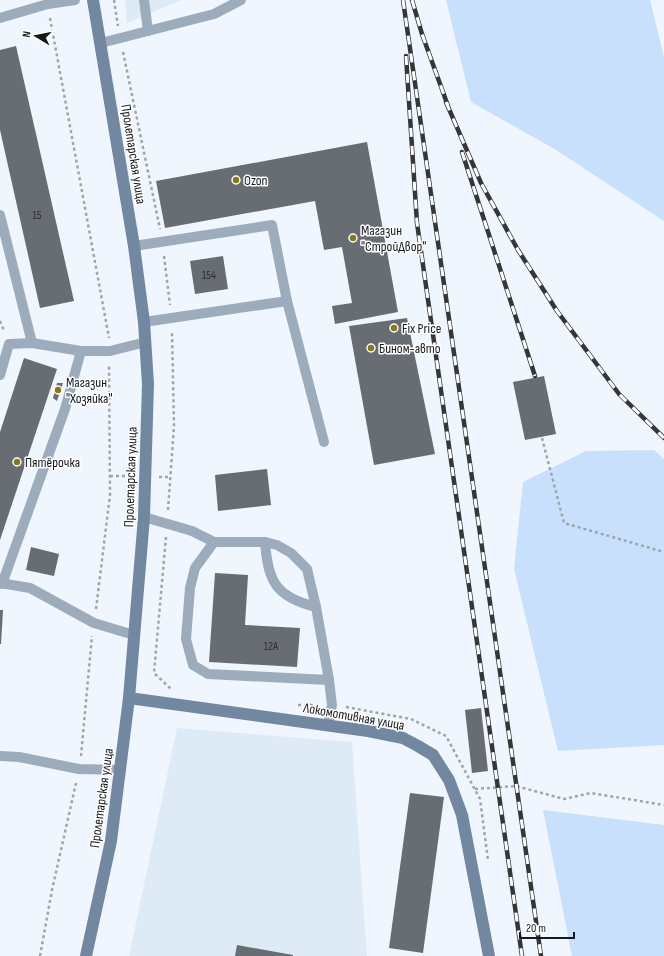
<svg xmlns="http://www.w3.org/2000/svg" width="664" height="956" viewBox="0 0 664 956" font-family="'Sofia Sans Condensed',sans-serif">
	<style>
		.built { fill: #dfeaf7 }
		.green { fill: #c8e0fb }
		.building { fill: #676d72 }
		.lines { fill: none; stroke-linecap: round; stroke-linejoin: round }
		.path { stroke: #a1a5ab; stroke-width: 2.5; stroke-dasharray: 3 3; stroke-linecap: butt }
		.service { stroke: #9dacbd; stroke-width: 10 }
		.secondary { stroke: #7288a1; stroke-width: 12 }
		.rail-casing { stroke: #34363a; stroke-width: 4.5 }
		.rail { stroke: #fff; stroke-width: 3; stroke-dasharray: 9; stroke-linecap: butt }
		.poi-dot { fill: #84791d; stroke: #fff; stroke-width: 1.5 }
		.labels { text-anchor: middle; stroke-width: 3; stroke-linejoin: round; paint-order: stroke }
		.number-label { font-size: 12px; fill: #2a2d31 }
		.street-label { font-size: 14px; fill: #16181b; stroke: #fff }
		.poi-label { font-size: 14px; fill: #16181b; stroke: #fff; text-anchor: start }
	</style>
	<rect width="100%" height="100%" fill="#f0f6fd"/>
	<g class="built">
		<path d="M 125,0 L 182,0 L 127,23 Z"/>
		<path d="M 177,728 L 352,742 L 367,956 L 129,956 Z"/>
	</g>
	<g class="green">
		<path d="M 446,0 L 650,0 L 664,57 L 664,221 L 553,148 L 471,102 Z"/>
		<path d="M 654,450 L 664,459 L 664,745 L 558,751 L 514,569 L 523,482 L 586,451 Z"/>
		<path d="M 543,810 L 664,825 L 664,956 L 572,956 Z"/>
	</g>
	<g class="building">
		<path d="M 16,46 L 74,301 L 40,308 L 0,130 L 0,50 Z"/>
		<path d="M 367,142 L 398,312 L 335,324 L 332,306 L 352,303 L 342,247 L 324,250 L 315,201 L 165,228 L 156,181 Z"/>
		<path d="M 223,256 L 228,289 L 195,294 L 190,261 Z"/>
		<path d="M 407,318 L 435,454 L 374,465 L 349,326 Z"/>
		<path d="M 24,358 L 57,369 L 0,540 L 0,432 Z"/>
		<path d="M 544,376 L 556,434 L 525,440 L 513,382 Z"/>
		<path d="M 57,383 L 63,383 L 57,401 L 53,398 Z"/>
		<path d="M 267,469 L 271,505 L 218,511 L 215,475 Z"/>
		<path d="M 31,547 L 59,554 L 54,576 L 26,570 Z"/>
		<path d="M 215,573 L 248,575 L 245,625 L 300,628 L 297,667 L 209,662 Z"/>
		<path d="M 0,610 L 3,610 L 1,644 L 0,644 Z"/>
		<path d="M 481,708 L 488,771 L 472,773 L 465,710 Z"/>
		<path d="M 410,793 L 444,797 L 423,953 L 389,948 Z"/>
		<path d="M 237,945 L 293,955 L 293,956 L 235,956 Z"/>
	</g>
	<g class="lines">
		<g class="path">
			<path d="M 114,0 L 118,26"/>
			<path d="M 50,18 L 109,338"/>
			<path d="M 123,52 L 160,229"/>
			<path d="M 164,256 L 170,305"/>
			<path d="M 0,321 L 4,331"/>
			<path d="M 542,438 L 564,523 L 664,552"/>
			<path d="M 110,476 L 130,476"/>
			<path d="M 159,477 L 170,477"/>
			<path d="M 168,510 L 174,426 L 172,331"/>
			<path d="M 166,537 L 154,673 L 171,689"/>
			<path d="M 96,609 L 110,495 L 109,365"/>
			<path d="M 298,705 L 319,705"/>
			<path d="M 346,707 L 411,719 L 446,736 L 480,799 L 488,860"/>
			<path d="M 81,756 L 92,636"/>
			<path d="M 475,789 L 516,786 L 564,799 L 591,793 L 664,805"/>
			<path d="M 40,956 L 52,890 L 76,783"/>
		</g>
		<g class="service">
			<path d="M 144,0 L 148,31"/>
			<path d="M 0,18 L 48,4 L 75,0"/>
			<path d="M 101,43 L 214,14 L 241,0"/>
			<path d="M 0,215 L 32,343"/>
			<path d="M 134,246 L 272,225 L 287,301"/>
			<path d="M 144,322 L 287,301 L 324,442"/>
			<path d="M 0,375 L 9,344 L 32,343 L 81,351 L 110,351 L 146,342"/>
			<path d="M 144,517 L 192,531 L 214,542 L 265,542 L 277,545 L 291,553 L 307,569 L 316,607 L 329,680 L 332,705 L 328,724"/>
			<path d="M 214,542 L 195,568 L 190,588 L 186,639 L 193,665 L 208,674 L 329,680"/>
			<path d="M 265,542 C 268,582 276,597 316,607"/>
			<path d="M 0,583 L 30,588 L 94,623 L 134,635"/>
			<path d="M 2,584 L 65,409 L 81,351"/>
			<path d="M 0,756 L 19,757 L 79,769 L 120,770"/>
		</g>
		<g class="secondary">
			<path d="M 129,698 L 368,731 L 403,738 L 418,746 L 433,755 L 449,780 L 462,815 L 489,956"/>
			<path d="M 86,956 L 111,841 L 129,698 L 144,517 L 148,384 L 144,322 L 134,246 L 93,0"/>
		</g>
		<g class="rail-casing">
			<g id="rail">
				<path d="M 403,0 L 541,956"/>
				<path d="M 412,0 L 422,34 L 448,106"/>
				<path d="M 406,56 L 417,223 L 522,956"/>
				<path d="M 446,102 L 481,183 L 518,250 L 557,311 L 619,394 L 664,438"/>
				<path d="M 462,152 L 535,376"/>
			</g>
		</g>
		<use href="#rail" class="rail"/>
	</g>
	<g class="poi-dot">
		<circle cx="236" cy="180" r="4"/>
		<circle cx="353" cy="238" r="4"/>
		<circle cx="394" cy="328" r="4"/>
		<circle cx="371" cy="348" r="4"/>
		<circle cx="58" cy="390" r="4"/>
		<circle cx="17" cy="462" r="4"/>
	</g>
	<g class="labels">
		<g class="number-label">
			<text x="37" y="219">15</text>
			<text x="209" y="279">154</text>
			<text x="271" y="650">12А</text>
		</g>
		<g class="street-label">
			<text transform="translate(134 154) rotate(81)" y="5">Пролетарская улица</text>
			<text transform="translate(130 477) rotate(-88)" y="5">Пролетарская улица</text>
			<text transform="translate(354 716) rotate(10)" y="5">Локомотивная улица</text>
			<text transform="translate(101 798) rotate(-82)" y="5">Пролетарская улица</text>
		</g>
		<g class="poi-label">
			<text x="244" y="185">Ozon</text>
			<text x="361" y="235">Магазин<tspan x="361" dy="16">"СтройДвор"</tspan></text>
			<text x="402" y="333">Fix Price</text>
			<text x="379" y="353">Бином-авто</text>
			<text x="66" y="387">Магазин<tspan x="66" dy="16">"Хозяйка"</tspan></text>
			<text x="25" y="467">Пятёрочка</text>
		</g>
	</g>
	<g transform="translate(36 36) rotate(280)" stroke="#ffffff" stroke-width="3" paint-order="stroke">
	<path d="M0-3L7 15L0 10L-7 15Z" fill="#16181b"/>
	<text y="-6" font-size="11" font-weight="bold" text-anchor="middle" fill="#16181b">N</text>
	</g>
	<path d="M520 932v6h54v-6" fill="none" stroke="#16181b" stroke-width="2"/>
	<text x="526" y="932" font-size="12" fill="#16181b" stroke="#ffffff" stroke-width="3" paint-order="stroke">20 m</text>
</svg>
